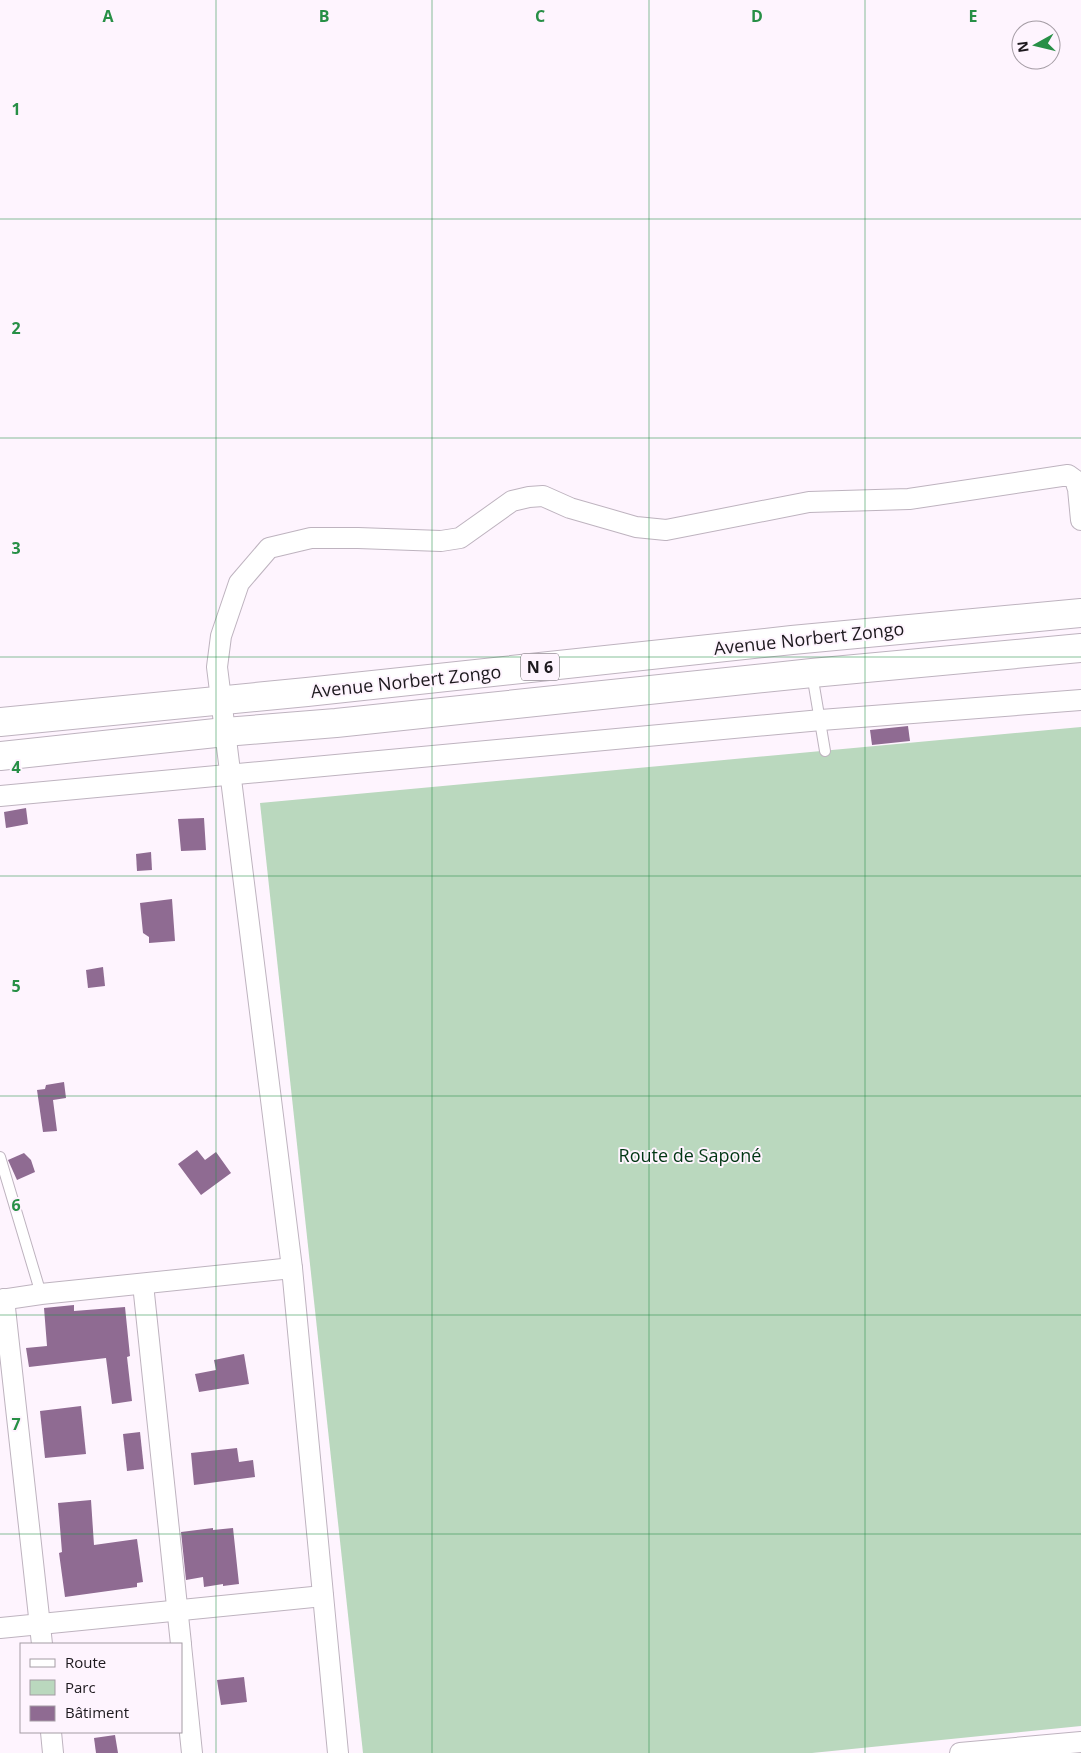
<svg xmlns="http://www.w3.org/2000/svg" width="1081" height="1753" viewBox="0 0 1081 1753" font-family="'Open Sans',sans-serif">
	<style>
		.green { fill: #bad8be }
		.building { fill: #8f6b92 }
		.lines { fill: none; stroke-linecap: round; stroke-linejoin: round }
		.service-casing { stroke: #beb3bf; stroke-width: 12 }
		.minor-casing { stroke: #beb3bf; stroke-width: 22 }
		.primary-casing { stroke: #beb3bf; stroke-width: 30 }
		.service { stroke: #fff; stroke-width: 10 }
		.minor { stroke: #fff; stroke-width: 20 }
		.primary { stroke: #fff; stroke-width: 28 }
		.grid { fill: none; stroke: #278f46; stroke-width: 1; stroke-opacity: 0.55 }
		.labels { text-anchor: middle; stroke-width: 4; stroke-linejoin: round; paint-order: stroke }
		.shield { fill: #fef4fe; stroke: #605b61; stroke-width: 1 }
		.shield-label { font-size: 16px; font-weight: bold; fill: #1d191e }
		.street-label { font-size: 18px; fill: #1d191e; stroke: #fef4fe }
		.park-label { font-size: 18px; fill: #013613; stroke: #fef4fe }
		.grid-label { font-size: 16px; text-anchor: middle; font-weight: bold; fill: #278f46; stroke: #fef4fe; stroke-width: 4; stroke-linejoin: round; paint-order: stroke }
	</style>
	<rect width="100%" height="100%" fill="#fef4fe"/>
	<path class="green" d="M 1081,727 L 1081,1726 L 812,1753 L 363,1753 L 260,803 Z"/>
	<g class="building">
		<path d="M 908,726 L 910,741 L 872,745 L 870,730 Z"/>
		<path d="M 26,808 L 28,824 L 6,828 L 4,812 Z"/>
		<path d="M 204,818 L 206,850 L 181,851 L 178,819 Z"/>
		<path d="M 151,852 L 152,870 L 137,871 L 136,854 Z"/>
		<path d="M 172,899 L 175,941 L 149,943 L 149,937 L 143,933 L 140,903 Z"/>
		<path d="M 103,967 L 105,986 L 88,988 L 86,970 Z"/>
		<path d="M 64,1082 L 66,1098 L 53,1100 L 57,1131 L 43,1132 L 37,1090 L 45,1089 L 46,1085 Z"/>
		<path d="M 197,1150 L 205,1160 L 216,1152 L 231,1173 L 201,1195 L 178,1164 Z"/>
		<path d="M 24,1153 L 31,1160 L 35,1172 L 17,1180 L 8,1160 Z"/>
		<path d="M 74,1305 L 74,1311 L 125,1307 L 130,1356 L 127,1357 L 132,1401 L 112,1404 L 106,1358 L 29,1367 L 26,1348 L 47,1346 L 44,1308 Z"/>
		<path d="M 244,1354 L 249,1384 L 199,1392 L 195,1374 L 216,1370 L 214,1360 Z"/>
		<path d="M 81,1406 L 86,1454 L 45,1458 L 40,1411 Z"/>
		<path d="M 140,1432 L 144,1469 L 127,1471 L 123,1434 Z"/>
		<path d="M 237,1448 L 239,1462 L 253,1460 L 255,1477 L 194,1485 L 191,1453 Z"/>
		<path d="M 91,1500 L 94,1545 L 137,1539 L 143,1582 L 137,1583 L 137,1587 L 65,1597 L 59,1553 L 62,1552 L 58,1503 Z"/>
		<path d="M 213,1528 L 213,1530 L 233,1528 L 239,1584 L 223,1586 L 223,1584 L 204,1587 L 203,1577 L 186,1580 L 181,1532 Z"/>
		<path d="M 244,1677 L 247,1702 L 221,1705 L 217,1680 Z"/>
		<path d="M 115,1735 L 118,1753 L 96,1753 L 94,1738 Z"/>
	</g>
	<g class="lines">
		<g class="service-casing">
			<g id="service">
				<path d="M 812,674 L 825,751"/>
				<path d="M 0,1157 L 41,1294"/>
			</g>
		</g>
		<g class="minor-casing">
			<g id="minor">
				<path d="M 0,796 L 821,720 L 1081,700"/>
				<path d="M 143,1284 L 181,1644"/>
				<path d="M 4,1299 L 42,1644"/>
				<path d="M 0,1300 L 41,1294 L 292,1268"/>
				<path d="M 0,1628 L 323,1596"/>
				<path d="M 181,1645 L 192,1753"/>
				<path d="M 51,1732 L 53,1753"/>
				<path d="M 338,1753 L 292,1268 L 217,667 L 221,636 L 239,583 L 269,548 L 311,538 L 358,538 L 441,541 L 460,538 L 512,501 L 529,497 L 543,496 L 570,508 L 636,527 L 666,530 L 809,502 L 909,499 L 1068,475 L 1075,480 L 1078,489 L 1081,520"/>
				<path d="M 960,1753 L 1081,1742"/>
			</g>
		</g>
		<g class="primary-casing">
			<g id="primary">
				<path d="M 0,722 L 307,692 L 792,640 L 1081,613"/>
				<path d="M 0,756 L 225,732 L 336,723 L 812,673 L 1081,648"/>
			</g>
		</g>
		<use href="#service" class="service"/>
		<use href="#minor" class="minor"/>
		<use href="#primary" class="primary"/>
	</g>
	<path class="grid" d="M 216,0 L 216,1753M 432,0 L 432,1753M 649,0 L 649,1753M 865,0 L 865,1753M 0,219 L 1081,219M 0,438 L 1081,438M 0,657 L 1081,657M 0,876 L 1081,876M 0,1096 L 1081,1096M 0,1315 L 1081,1315M 0,1534 L 1081,1534"/>
	<g class="labels">
		<rect class="shield" x="521" y="653.5" width="38" height="27" rx="4"/>
		<g class="shield-label">
			<text x="540" y="673">N 6</text>
		</g>
		<g class="street-label">
			<text transform="translate(809 639) rotate(-6)" y="6">Avenue Norbert Zongo</text>
			<text transform="translate(406 682) rotate(-6)" y="6">Avenue Norbert Zongo</text>
		</g>
		<g class="park-label">
			<text x="690" y="1162">Route de Saponé</text>
		</g>
	</g>
	<g class="grid-label">
		<text x="108" y="22">A</text>
		<text x="324" y="22">B</text>
		<text x="540" y="22">C</text>
		<text x="757" y="22">D</text>
		<text x="973" y="22">E</text>
		<text x="16" y="115">1</text>
		<text x="16" y="334">2</text>
		<text x="16" y="554">3</text>
		<text x="16" y="773">4</text>
		<text x="16" y="992">5</text>
		<text x="16" y="1211">6</text>
		<text x="16" y="1430">7</text>
	</g>
	<rect x="20" y="1643" width="162" height="90" fill="#fef4fe" stroke="#a49ca4"/>
	<rect x="30" y="1659" width="25" height="8" fill="#ffffff" stroke="#a49ca4"/>
	<text x="65" y="1668" font-size="15" fill="#1d191e">Route</text>
	<rect x="30" y="1680" width="25" height="15" fill="#bad8be" stroke="#a49ca4"/>
	<text x="65" y="1693" font-size="15" fill="#1d191e">Parc</text>
	<rect x="30" y="1706" width="25" height="15" fill="#8f6b92" stroke="#a49ca4"/>
	<text x="65" y="1718" font-size="15" fill="#1d191e">Bâtiment</text>
	<g transform="translate(1036 45) rotate(262)"><circle r="24" fill="#fef4fe" stroke="#a49ca4"/>
	<path d="M0-4L9 19L0 12L-9 19Z" fill="#278f46"/>
	<text y="-8" font-size="14" font-weight="bold" text-anchor="middle" fill="#1d191e">N</text>
	</g>
</svg>
